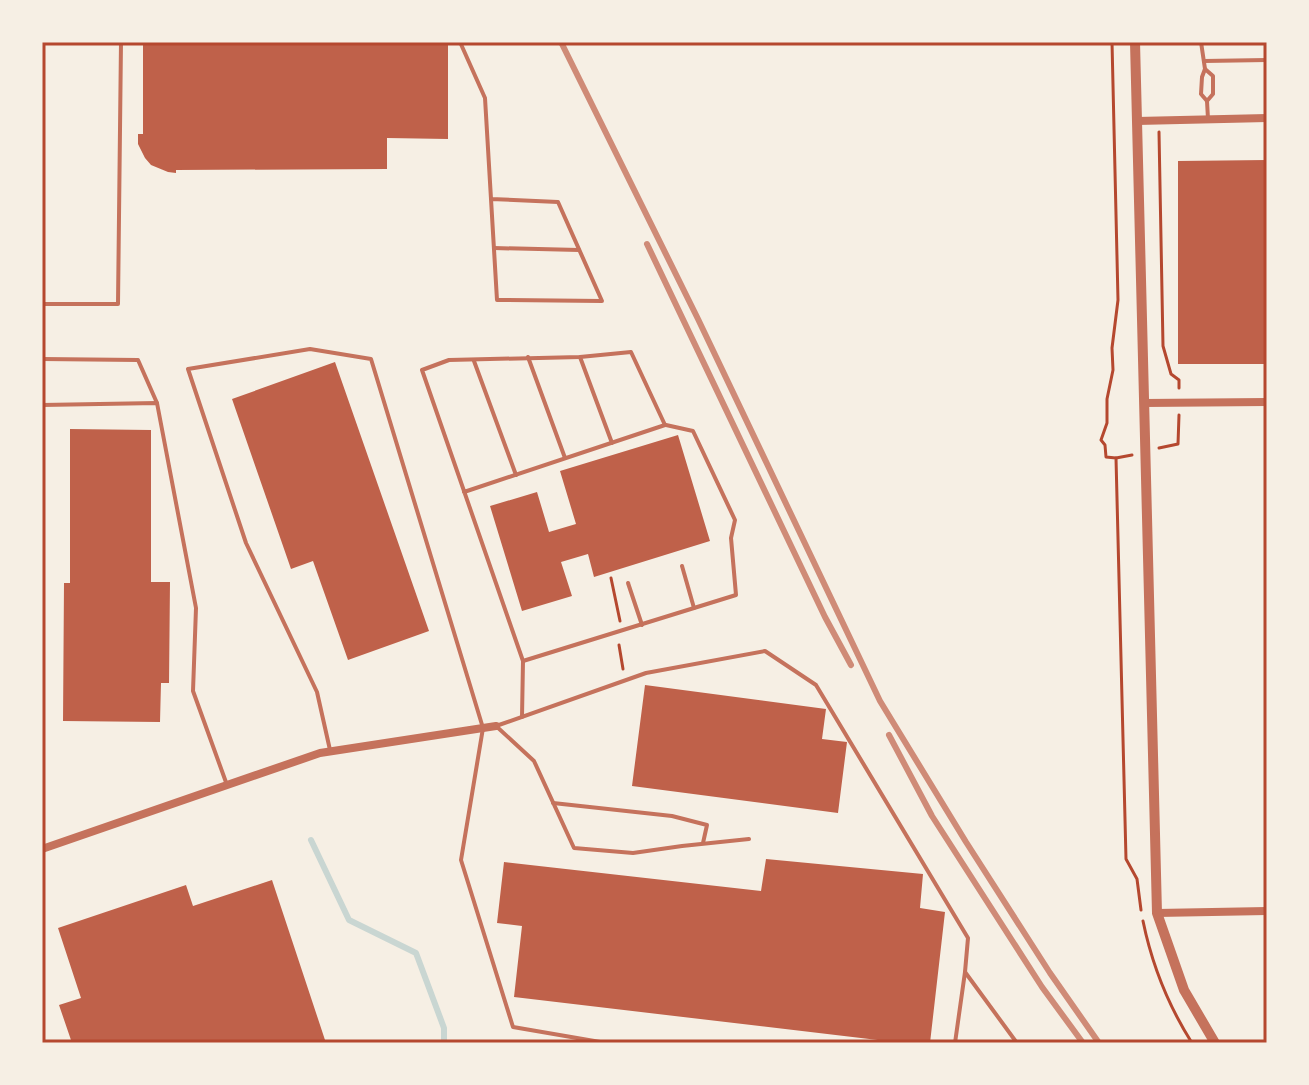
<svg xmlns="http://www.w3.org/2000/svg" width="1309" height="1085" viewBox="0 0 1309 1085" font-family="'Source Sans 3',sans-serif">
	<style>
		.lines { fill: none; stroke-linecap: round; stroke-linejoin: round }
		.stream { stroke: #c9d6d2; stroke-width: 6 }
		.building { fill: #bf614a }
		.path { stroke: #b5482f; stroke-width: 3 }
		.service { stroke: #c5725c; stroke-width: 4 }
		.minor { stroke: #c5725c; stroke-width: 8 }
		.tertiary { stroke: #c5725c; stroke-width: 10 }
		.rail { stroke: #cf8b77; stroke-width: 6 }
		.neatline { fill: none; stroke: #b5482f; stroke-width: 3 }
	</style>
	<rect width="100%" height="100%" fill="#f6efe4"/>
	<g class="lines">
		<path class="stream" d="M 311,840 L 349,920 L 416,953 L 444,1028 L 444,1043"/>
	</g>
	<g class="building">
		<path d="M 143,42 L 448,43 L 448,139 L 387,138 L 387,169 L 176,170 L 176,173 L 168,172 L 151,165 L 145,158 L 138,144 L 138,134 L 143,134 Z"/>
		<path d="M 1267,160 L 1267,364 L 1178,364 L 1178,161 Z"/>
		<path d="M 335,362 L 429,631 L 348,660 L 313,561 L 291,569 L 232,399 Z"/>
		<path d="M 70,429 L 151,430 L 151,582 L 170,582 L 169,683 L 161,683 L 160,722 L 63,721 L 64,583 L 70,583 Z"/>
		<path d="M 678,435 L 710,541 L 594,577 L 588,554 L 561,562 L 572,596 L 522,611 L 490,506 L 537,492 L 549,532 L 576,524 L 560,471 Z"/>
		<path d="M 645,685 L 826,709 L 822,739 L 847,742 L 838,813 L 632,786 Z"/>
		<path d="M 766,859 L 923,874 L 920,908 L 945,912 L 930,1043 L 903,1043 L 514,997 L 522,926 L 497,923 L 504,862 L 761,891 Z"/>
		<path d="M 272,880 L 326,1043 L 72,1043 L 59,1005 L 81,998 L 58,928 L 186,885 L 193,906 Z"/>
	</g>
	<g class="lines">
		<g class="path">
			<path d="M 1112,42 L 1118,300 L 1112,348 L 1113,370 L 1107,399 L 1107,423 L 1101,440 L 1105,445 L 1106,457 L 1116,458 L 1126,859 L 1137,879 L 1141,910"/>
			<path d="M 1159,132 L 1163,346 L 1171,374 L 1179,380 L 1179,388"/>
			<path d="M 1159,448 L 1178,444 L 1179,415"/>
			<path d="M 1116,458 L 1132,455"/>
			<path d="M 611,578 L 620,621"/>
			<path d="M 619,645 L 623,669"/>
			<path d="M 1143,921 C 1152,965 1168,1005 1192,1043"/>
		</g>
		<g class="service">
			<path d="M 460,42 L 485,98 L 497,300 L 602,301 L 558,202 L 491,199"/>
			<path d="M 1201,42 L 1205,69 L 1202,77 L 1201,94 L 1207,101 L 1208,119"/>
			<path d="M 1204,61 L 1267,60"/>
			<path d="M 1205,69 L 1213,76 L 1213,94 L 1207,101"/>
			<path d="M 494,248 L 579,250"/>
			<path d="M 42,304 L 118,304 L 121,42"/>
			<path d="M 528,357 L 565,458"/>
			<path d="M 580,357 L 612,443"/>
			<path d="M 42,359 L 138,360 L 157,403"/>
			<path d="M 474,361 L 516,475"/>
			<path d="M 42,405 L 157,403 L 196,608 L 193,691 L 227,785"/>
			<path d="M 464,492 L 665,425 L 631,352 L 580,357 L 449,360 L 422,370 L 523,661 L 522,717"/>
			<path d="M 682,566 L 694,608"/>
			<path d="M 628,583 L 642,625"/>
			<path d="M 523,661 L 736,595 L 731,538 L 735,520 L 693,431 L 666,425"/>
			<path d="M 330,750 L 317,692 L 246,543 L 188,369 L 310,349 L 371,359 L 483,728 L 461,860 L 513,1027 L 606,1043"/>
			<path d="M 553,803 L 672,816 L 707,825 L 703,843"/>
			<path d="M 749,839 L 682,846 L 633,853 L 574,848 L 534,761 L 496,726 L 646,673 L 765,651 L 816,685 L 968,938 L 965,972"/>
			<path d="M 955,1043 L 965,972 L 1017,1043"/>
		</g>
		<g class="minor">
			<path d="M 1137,121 L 1267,118"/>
			<path d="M 1144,403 L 1267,402"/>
			<path d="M 42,849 L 320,753 L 496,726"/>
			<path d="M 1157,913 L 1267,911"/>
		</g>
		<path class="tertiary" d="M 1135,42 L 1157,913 L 1184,990 L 1215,1043"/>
		<g class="rail">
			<path d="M 561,42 L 698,319 L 880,701 L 966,842 L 1050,973 L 1099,1043"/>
			<path d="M 647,244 L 825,617 L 851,665"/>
			<path d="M 889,735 L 932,816 L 1042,987 L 1083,1043"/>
		</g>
	</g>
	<rect width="1309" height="1085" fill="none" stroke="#f6efe4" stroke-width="88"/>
	<rect x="44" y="44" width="1221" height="997" class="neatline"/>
</svg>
